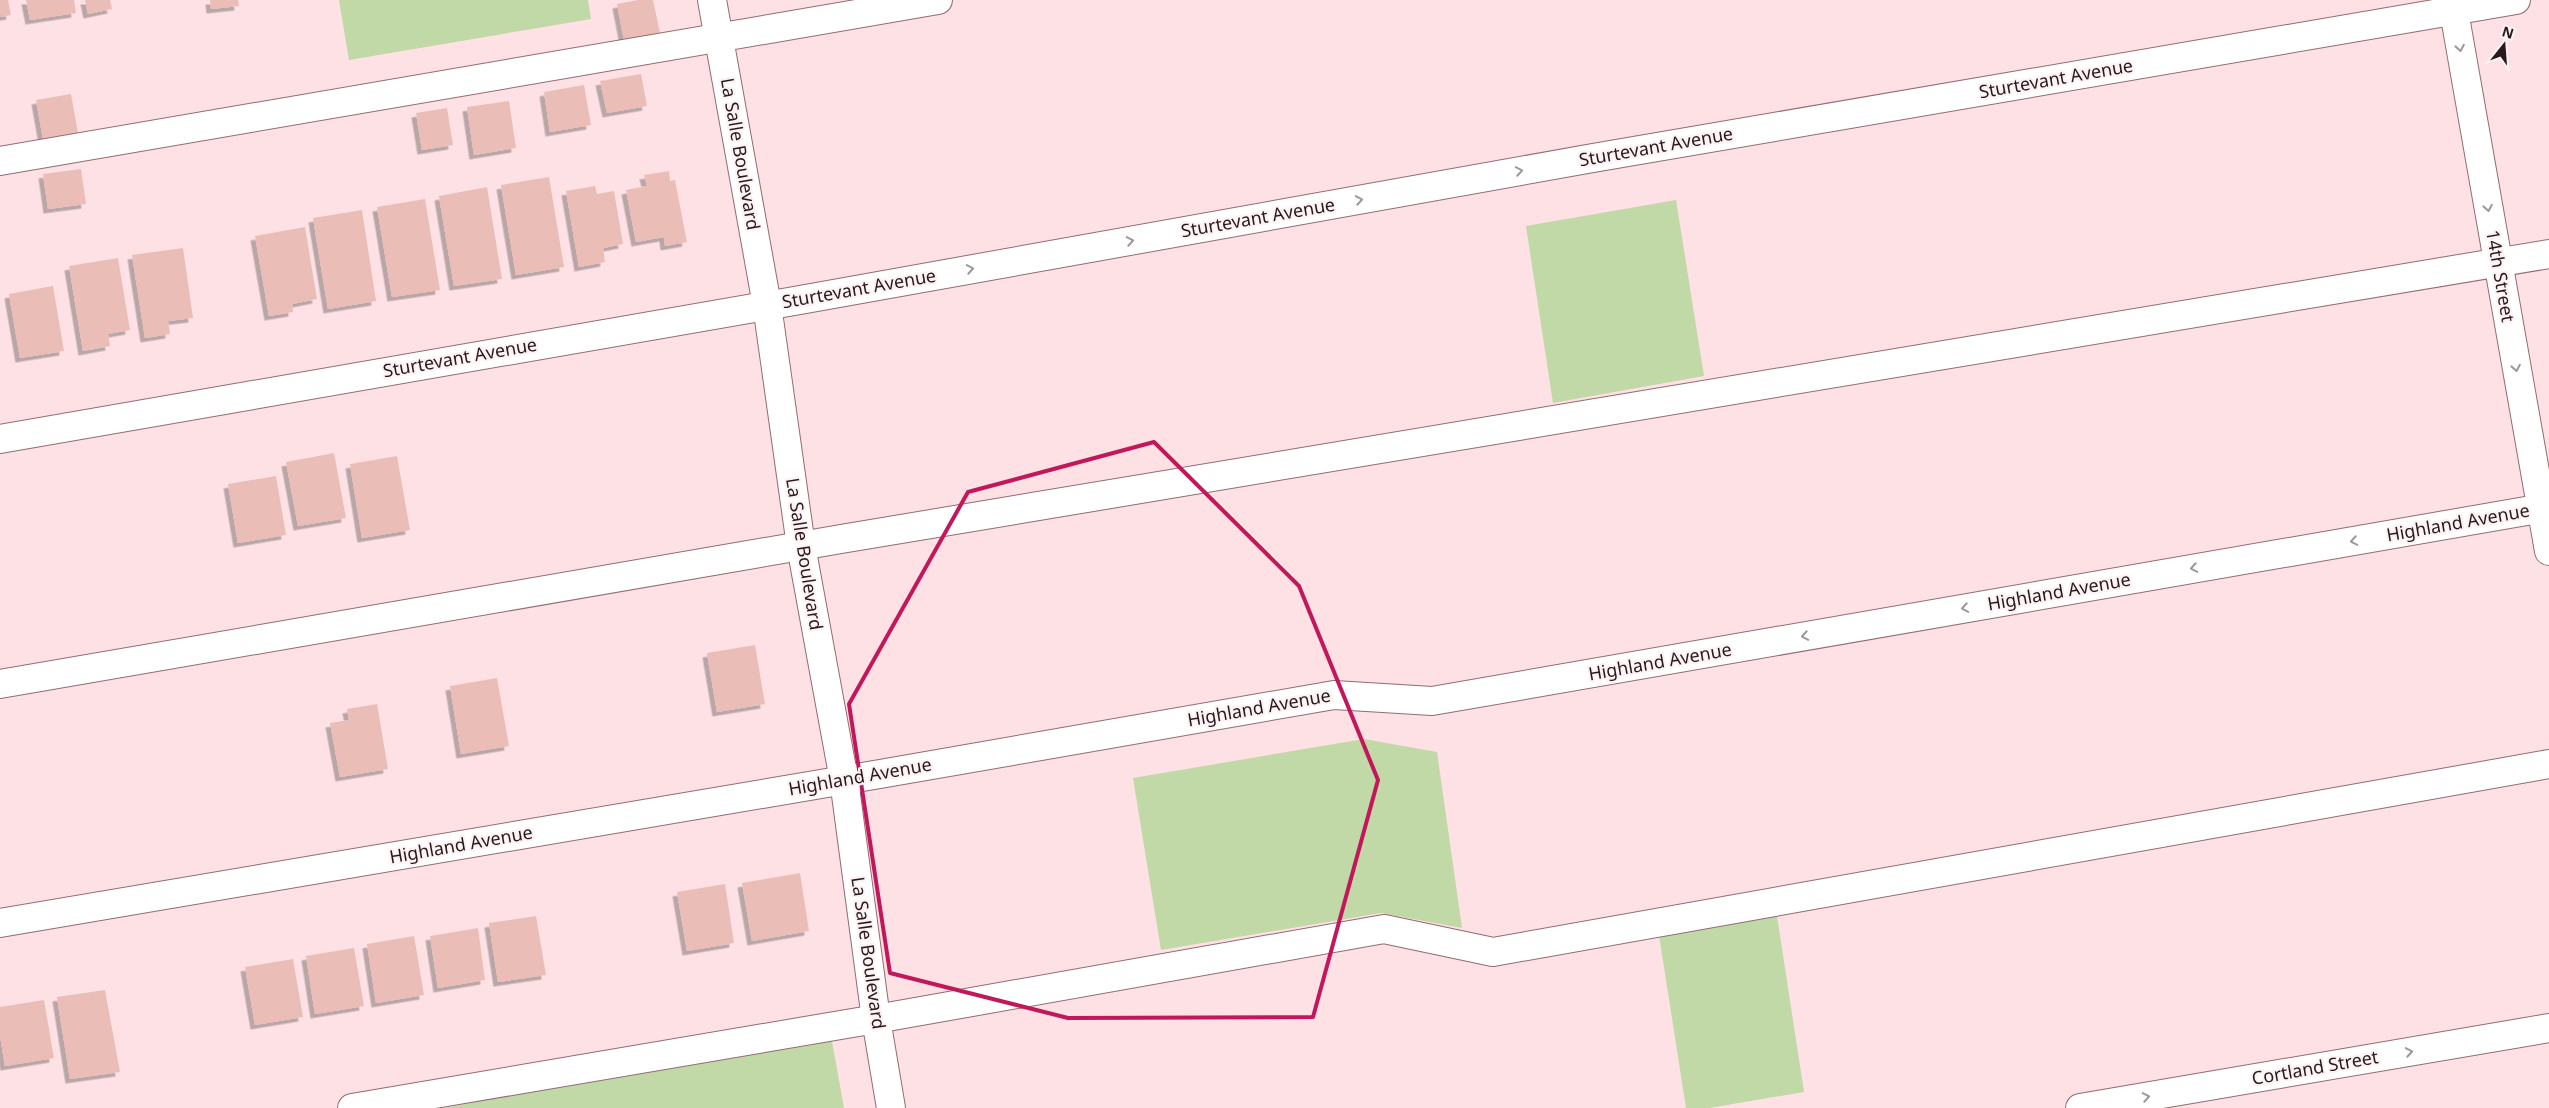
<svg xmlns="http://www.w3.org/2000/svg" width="2549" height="1108" viewBox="0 0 2549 1108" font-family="'Noto Sans',sans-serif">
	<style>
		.green { fill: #c1d8a7 }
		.building { fill: #eabeb7; filter: url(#shadow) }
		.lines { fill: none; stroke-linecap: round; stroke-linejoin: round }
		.minor-casing { stroke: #936b71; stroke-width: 30 }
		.minor { stroke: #fff; stroke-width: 28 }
		.oneway { stroke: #9f9899 }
		.marked { fill: none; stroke: #c2185b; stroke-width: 4; stroke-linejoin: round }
		.labels { text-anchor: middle; stroke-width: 4.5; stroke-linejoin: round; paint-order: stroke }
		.street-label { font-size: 18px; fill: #29191c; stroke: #fdf3f4 }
	</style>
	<defs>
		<filter id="shadow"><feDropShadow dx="-4.5" dy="4.5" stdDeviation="0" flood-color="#0004"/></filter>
	</defs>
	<rect width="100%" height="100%" fill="#fde1e4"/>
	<g class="green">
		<path d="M 339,0 L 588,0 L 591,19 L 349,60 Z"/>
		<path d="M 1676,200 L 1704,376 L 1553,403 L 1526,226 Z"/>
		<path d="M 1364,739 L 1437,752 L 1462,928 L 1381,913 L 1161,950 L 1133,778 Z"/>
		<path d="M 1777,916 L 1804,1092 L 1709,1108 L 1686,1108 L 1659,935 Z"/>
		<path d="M 831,1036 L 844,1108 L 445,1108 Z"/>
	</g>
	<g class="building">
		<path d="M 0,0 L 8,0 L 11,15 L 0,17 Z"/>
		<path d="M 26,0 L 74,0 L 76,13 L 30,20 Z"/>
		<path d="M 85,0 L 110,0 L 112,9 L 88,14 Z"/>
		<path d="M 210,0 L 238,0 L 239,6 L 211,9 Z"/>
		<path d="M 638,0 L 653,0 L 660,33 L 624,40 L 617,4 Z"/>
		<path d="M 641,74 L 647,106 L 607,113 L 600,81 Z"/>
		<path d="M 584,85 L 591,125 L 550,132 L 544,92 Z"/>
		<path d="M 71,94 L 78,133 L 43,139 L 36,100 Z"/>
		<path d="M 509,101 L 516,148 L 474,155 L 467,107 Z"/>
		<path d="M 447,108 L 453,145 L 422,150 L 416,113 Z"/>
		<path d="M 81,169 L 86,204 L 48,209 L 43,174 Z"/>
		<path d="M 669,171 L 670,181 L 675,180 L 687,242 L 665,246 L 664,237 L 636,242 L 626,190 L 647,186 L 644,175 Z"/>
		<path d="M 549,177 L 564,267 L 516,275 L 501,185 Z"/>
		<path d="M 595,186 L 597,194 L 614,191 L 623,244 L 603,248 L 605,262 L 579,267 L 566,191 Z"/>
		<path d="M 487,187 L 502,279 L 454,286 L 439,196 Z"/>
		<path d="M 425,199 L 440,290 L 392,297 L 377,207 Z"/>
		<path d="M 362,210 L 376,301 L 328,309 L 313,218 Z"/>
		<path d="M 305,227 L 317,299 L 292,304 L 293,312 L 269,316 L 255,236 Z"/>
		<path d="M 183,248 L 193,318 L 168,321 L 170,334 L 145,338 L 132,255 Z"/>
		<path d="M 118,258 L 130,330 L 108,334 L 110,346 L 83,351 L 69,266 Z"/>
		<path d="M 53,286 L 64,351 L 20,358 L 9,294 Z"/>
		<path d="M 334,453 L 346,518 L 298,526 L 286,462 Z"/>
		<path d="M 397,456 L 410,530 L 362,538 L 350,464 Z"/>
		<path d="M 276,476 L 286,535 L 238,543 L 228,484 Z"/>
		<path d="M 755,645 L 765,704 L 717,712 L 707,653 Z"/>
		<path d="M 497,678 L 509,746 L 461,754 L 450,686 Z"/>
		<path d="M 377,704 L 388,769 L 340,777 L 330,723 L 349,720 L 347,709 Z"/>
		<path d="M 800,873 L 809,931 L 752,941 L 742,883 Z"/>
		<path d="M 725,884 L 734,943 L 687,951 L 677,892 Z"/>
		<path d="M 536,916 L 546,975 L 498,982 L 489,923 Z"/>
		<path d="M 478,928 L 485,980 L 438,988 L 430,936 Z"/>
		<path d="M 414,936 L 424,995 L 376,1003 L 367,944 Z"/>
		<path d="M 354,948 L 364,1006 L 315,1014 L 306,956 Z"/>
		<path d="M 293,959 L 303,1017 L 255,1025 L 245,967 Z"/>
		<path d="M 105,990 L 120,1072 L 70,1079 L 57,997 Z"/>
		<path d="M 44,1000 L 54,1058 L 5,1066 L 0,1035 L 0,1007 Z"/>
	</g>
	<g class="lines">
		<g class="minor-casing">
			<g id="minor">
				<path d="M 712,0 L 767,305 L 801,546 L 844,780 L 876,1019 L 891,1108"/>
				<path d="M 2452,0 L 2549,551"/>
				<path d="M 0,161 L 938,0"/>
				<path d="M 0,439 L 800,300 L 1593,158 L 2516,0"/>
				<path d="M 0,684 L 841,539 L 2549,254"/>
				<path d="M 0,923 L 880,774 L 1334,695 L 1432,701 L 2549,507"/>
				<path d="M 352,1108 L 876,1019 L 1384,929 L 1493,952 L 2549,764"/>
				<path d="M 2080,1108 L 2549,1028"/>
			</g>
		</g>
		<use href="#minor" class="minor"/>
	</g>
	<defs><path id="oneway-chevron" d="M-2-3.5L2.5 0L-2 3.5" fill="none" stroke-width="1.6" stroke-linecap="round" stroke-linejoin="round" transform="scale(1.25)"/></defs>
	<g class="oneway">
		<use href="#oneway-chevron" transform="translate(2460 48) rotate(80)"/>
		<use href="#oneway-chevron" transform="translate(1519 171) rotate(-10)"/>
		<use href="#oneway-chevron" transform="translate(1359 200) rotate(-10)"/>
		<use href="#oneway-chevron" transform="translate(2488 208) rotate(80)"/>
		<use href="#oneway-chevron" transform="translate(1130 241) rotate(-10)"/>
		<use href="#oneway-chevron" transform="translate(970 269) rotate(-10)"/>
		<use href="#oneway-chevron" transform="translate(2516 368) rotate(80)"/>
		<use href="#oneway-chevron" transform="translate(2354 541) rotate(170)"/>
		<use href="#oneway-chevron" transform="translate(2194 568) rotate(170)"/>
		<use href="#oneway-chevron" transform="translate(1965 608) rotate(170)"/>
		<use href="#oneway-chevron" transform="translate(1805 636) rotate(170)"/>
		<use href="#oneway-chevron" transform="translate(2409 1052) rotate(-10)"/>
		<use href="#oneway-chevron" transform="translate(2146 1097) rotate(-10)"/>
	</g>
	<path class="marked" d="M 1154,442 L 1299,586 L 1378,780 L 1313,1017 L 1068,1018 L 890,973 L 849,704 L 968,492 Z"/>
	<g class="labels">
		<g class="street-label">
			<text transform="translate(2056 79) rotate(-10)" y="6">Sturtevant Avenue</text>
			<text transform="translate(1656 147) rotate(-10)" y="6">Sturtevant Avenue</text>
			<text transform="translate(740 154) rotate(80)" y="6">La Salle Boulevard</text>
			<text transform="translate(1258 218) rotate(-10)" y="6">Sturtevant Avenue</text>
			<text transform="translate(2500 276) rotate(80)" y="6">14th Street</text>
			<text transform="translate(859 289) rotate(-10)" y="6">Sturtevant Avenue</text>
			<text transform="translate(460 358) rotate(-10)" y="6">Sturtevant Avenue</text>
			<text transform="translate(2458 523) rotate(-10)" y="6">Highland Avenue</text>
			<text transform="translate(804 554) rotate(81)" y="6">La Salle Boulevard</text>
			<text transform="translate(2059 592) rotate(-10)" y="6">Highland Avenue</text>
			<text transform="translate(1660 662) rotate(-10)" y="6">Highland Avenue</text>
			<text transform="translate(1259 708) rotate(-10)" y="6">Highland Avenue</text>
			<text transform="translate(860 777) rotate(-10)" y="6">Highland Avenue</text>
			<text transform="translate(461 845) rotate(-10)" y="6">Highland Avenue</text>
			<text transform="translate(868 953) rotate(82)" y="6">La Salle Boulevard</text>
			<text transform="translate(2315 1068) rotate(-10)" y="6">Cortland Street</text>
		</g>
	</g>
	<g transform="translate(2504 45) rotate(17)" stroke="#fdf3f4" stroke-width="4" paint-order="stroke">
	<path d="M0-4L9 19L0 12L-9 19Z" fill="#29191c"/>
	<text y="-8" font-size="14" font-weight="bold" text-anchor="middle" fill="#29191c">N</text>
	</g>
</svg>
